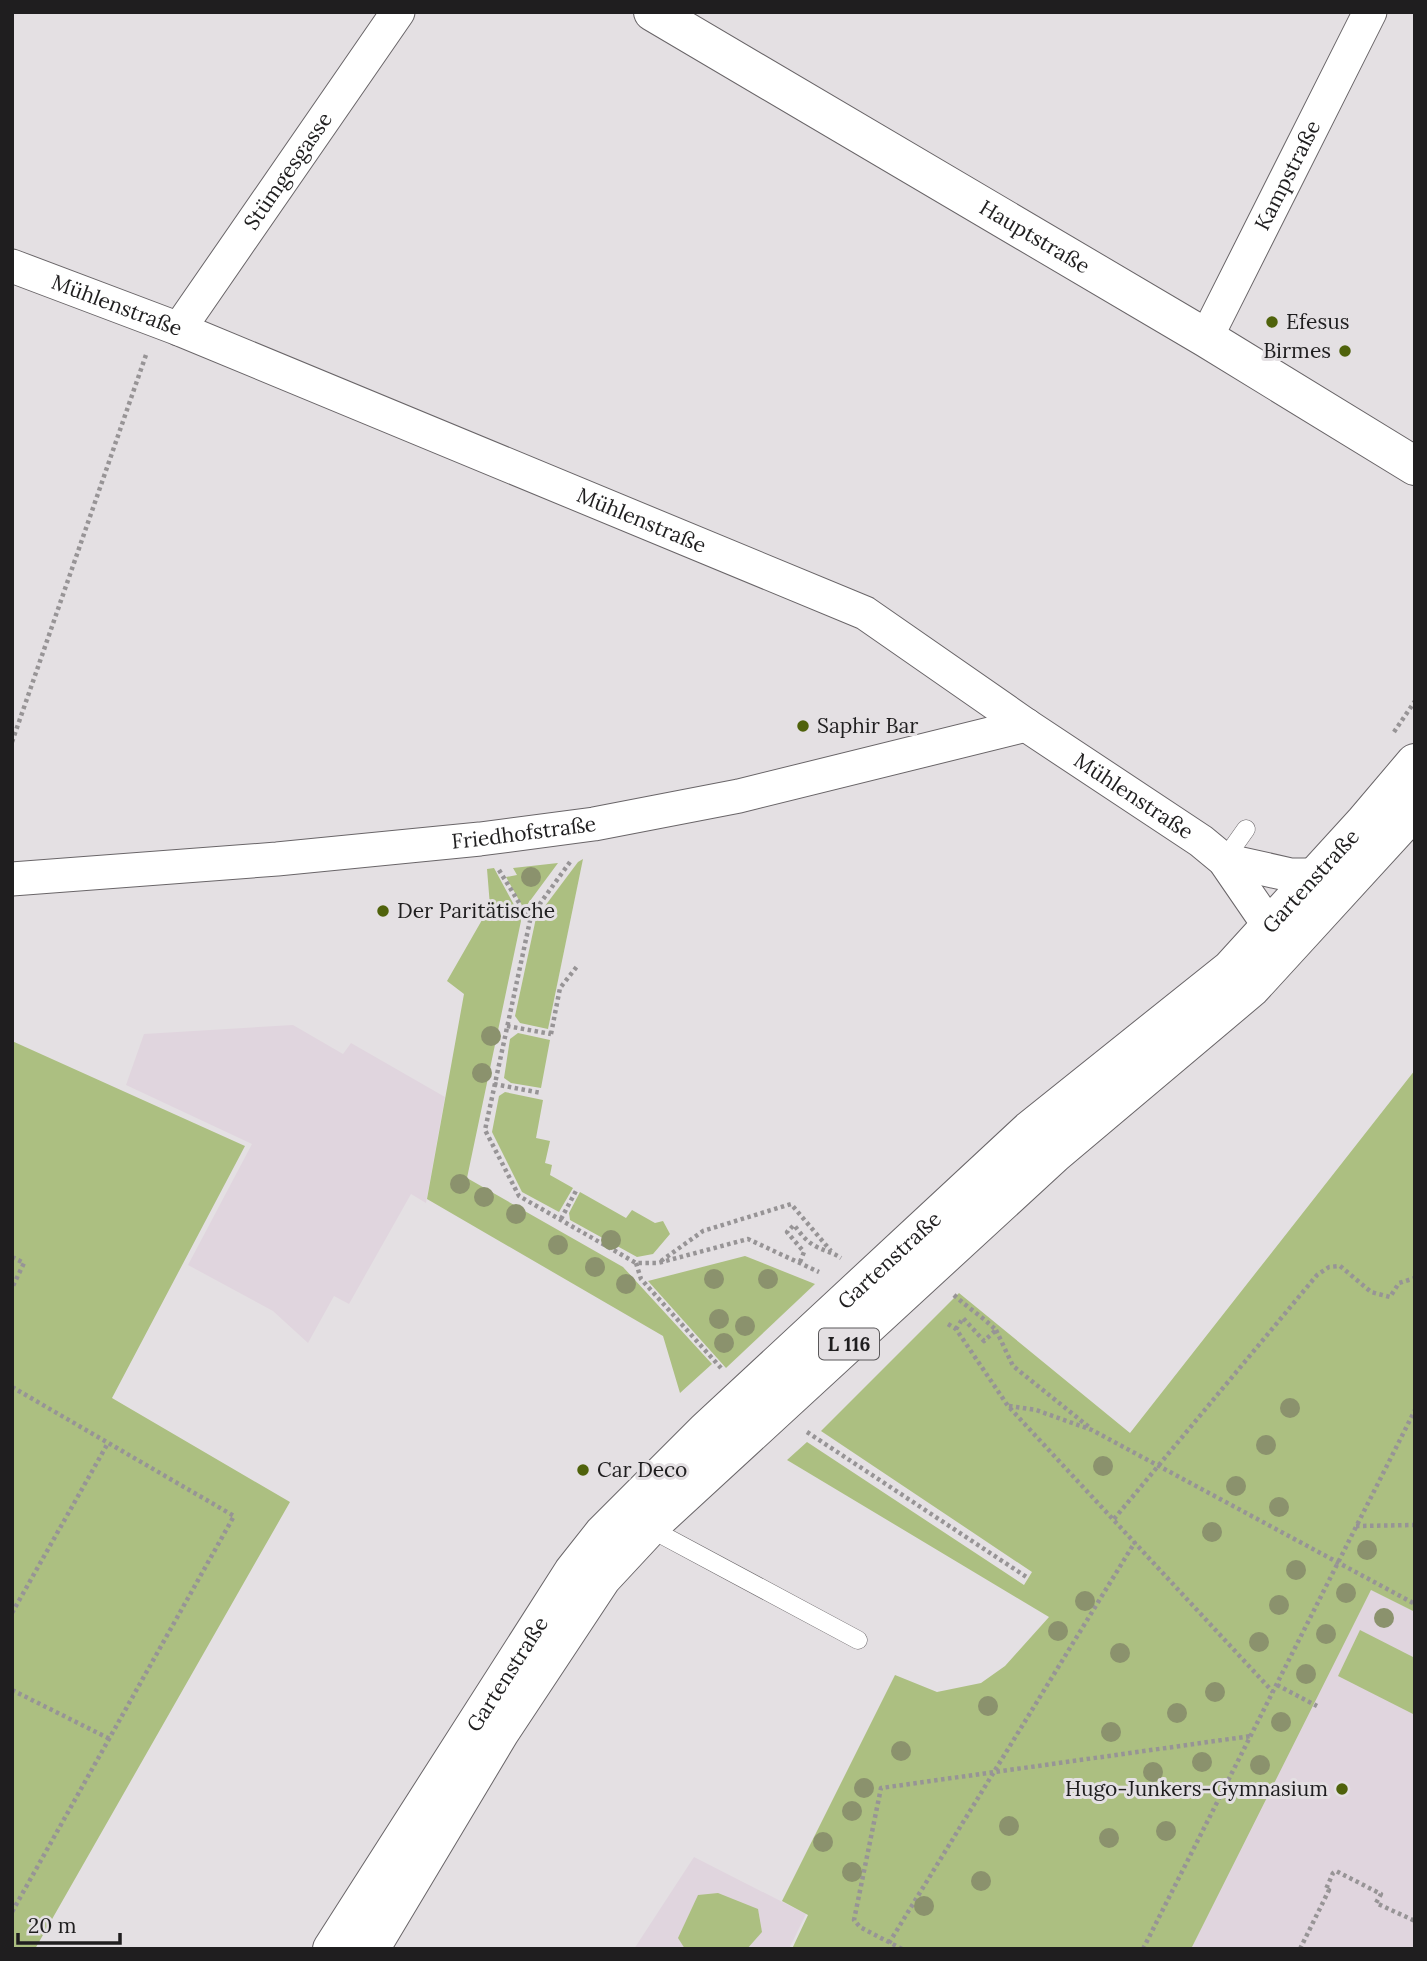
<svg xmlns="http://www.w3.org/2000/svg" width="1427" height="1961" viewBox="0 0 1427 1961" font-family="Lora,serif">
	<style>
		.built { fill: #e0d5de }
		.green { fill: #acbf81 }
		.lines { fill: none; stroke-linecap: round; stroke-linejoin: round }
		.service-casing { stroke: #696568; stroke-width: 19 }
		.minor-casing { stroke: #696568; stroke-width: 35 }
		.tertiary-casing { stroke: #696568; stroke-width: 40 }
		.primary-casing { stroke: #696568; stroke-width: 40 }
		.path { stroke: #979496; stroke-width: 4.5; stroke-dasharray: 3.5 3.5; stroke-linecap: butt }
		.service { stroke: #fff; stroke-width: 18 }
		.minor { stroke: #fff; stroke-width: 33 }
		.tertiary { stroke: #fff; stroke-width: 38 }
		.primary { stroke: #fff; stroke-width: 38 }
		.tree { fill: #8b926d }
		.poi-dot { fill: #4f620b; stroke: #e4e0e3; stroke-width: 2.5 }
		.labels { text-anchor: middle; stroke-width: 6; stroke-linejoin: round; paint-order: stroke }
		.shield { fill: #e4e0e3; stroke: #5a585a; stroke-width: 2 }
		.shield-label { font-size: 19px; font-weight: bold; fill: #1f1e1f }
		.street-label { font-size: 21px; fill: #1f1e1f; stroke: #e4e0e3 }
		.poi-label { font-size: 21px; fill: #1f1e1f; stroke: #e4e0e3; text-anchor: start }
	</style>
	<rect width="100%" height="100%" fill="#e4e0e3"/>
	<g class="built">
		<path d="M 293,1025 L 343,1054 L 351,1043 L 445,1097 L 426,1203 L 411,1194 L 349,1304 L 334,1296 L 308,1343 L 273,1311 L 188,1265 L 252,1144 L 126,1085 L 144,1034 Z"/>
		<path d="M 1371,1590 L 1415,1612 L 1415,1949 L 1191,1949 L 1288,1750 Z"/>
		<path d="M 694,1857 L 806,1914 L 789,1949 L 634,1949 Z"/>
	</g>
	<g class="green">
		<path d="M 583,859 L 548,1029 L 520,1023 L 515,1016 L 536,918 L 578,862 Z"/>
		<path d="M 558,863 L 524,909 L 506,877 L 517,875 L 513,868 Z"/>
		<path d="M 494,868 L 519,914 L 521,921 L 467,1178 L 623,1267 L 712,1364 L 680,1393 L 663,1336 L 427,1199 L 464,994 L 447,981 L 490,906 L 487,869 Z"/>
		<path d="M 518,1033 L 550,1040 L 541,1088 L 511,1083 L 504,1078 L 510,1039 Z"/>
		<path d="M 12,1041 L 245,1146 L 112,1398 L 290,1502 L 35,1949 L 12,1949 Z"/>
		<path d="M 1415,1070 L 1415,1612 L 1371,1590 L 1191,1949 L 792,1949 L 808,1915 L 782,1901 L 895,1675 L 937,1692 L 981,1683 L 1005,1666 L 1049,1617 L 787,1460 L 807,1442 L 1024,1585 L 1032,1572 L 821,1431 L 959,1293 L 1130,1433 Z"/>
		<path d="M 505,1092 L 543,1100 L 536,1138 L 550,1141 L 545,1163 L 552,1165 L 550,1175 L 573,1188 L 559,1212 L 522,1192 L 492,1132 L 499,1096 Z"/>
		<path d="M 580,1192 L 626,1218 L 632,1210 L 655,1223 L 663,1221 L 670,1234 L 653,1254 L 637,1257 L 570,1220 L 569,1213 Z"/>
		<path d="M 745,1256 L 815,1284 L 726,1368 L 648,1281 Z"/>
		<path d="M 1360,1630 L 1415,1658 L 1415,1715 L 1338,1676 Z"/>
		<path d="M 718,1893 L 758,1909 L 762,1932 L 747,1949 L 685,1949 L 678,1938 L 698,1895 Z"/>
	</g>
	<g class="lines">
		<g class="service-casing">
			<g id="service">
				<path d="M 1224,860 L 1246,829"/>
				<path d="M 649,1528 L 858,1640"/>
			</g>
		</g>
		<g class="minor-casing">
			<g id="minor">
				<path id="s1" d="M 12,266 L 179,329 L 865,613 L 1026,725 L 1201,841 L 1224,860 L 1270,927"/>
				<path id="s2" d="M 179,329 L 398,12"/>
				<path id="s3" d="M 1206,338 L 1370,12"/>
				<path d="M 1224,860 L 1291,875 L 1317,875"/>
				<path id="s4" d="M 12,879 L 277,859 L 480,839 L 594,824 L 739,796 L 1026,725"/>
			</g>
		</g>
		<g class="tertiary-casing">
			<g id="tertiary">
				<path id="s5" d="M 653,12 L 1206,338 L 1415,466"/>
			</g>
		</g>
		<g class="primary-casing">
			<g id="primary">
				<path id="s6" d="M 332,1949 L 573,1572 L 603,1534 L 706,1431 L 1031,1129 L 1231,969 L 1365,822 L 1415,763"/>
				<path d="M 370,1949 L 500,1732 L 602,1578 L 655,1521 L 1054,1154 L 1251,988 L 1415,809"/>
			</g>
		</g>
		<g class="path">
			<path d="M 1394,732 L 1415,701"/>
			<path d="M 12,742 L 147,352"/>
			<path d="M 570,862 L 531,916 L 485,1130 L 519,1196 L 636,1263 L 658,1263 L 748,1239 L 819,1272"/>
			<path d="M 499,870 L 529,919"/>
			<path d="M 507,1026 L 551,1034"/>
			<path d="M 551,1034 L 560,988 L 578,965"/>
			<path d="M 494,1084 L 541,1093"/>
			<path d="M 561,1219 L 577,1189"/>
			<path d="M 12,1257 L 24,1263 L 12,1288"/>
			<path d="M 661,1261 L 703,1231 L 791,1204 L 831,1251"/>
			<path d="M 800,1262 L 804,1252 L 787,1232 L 794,1225 C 800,1233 806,1241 815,1246 C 824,1251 832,1252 841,1258"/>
			<path d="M 636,1263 L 641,1279 L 721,1368"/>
			<path d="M 954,1295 C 968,1308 983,1317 996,1330 L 984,1341 L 963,1318 L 956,1329"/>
			<path d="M 948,1324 L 956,1329 L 1008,1406 L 1273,1692"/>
			<path d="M 996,1330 L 1013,1366 L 1089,1427"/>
			<path d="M 12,1387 L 234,1516 L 12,1912"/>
			<path d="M 1009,1406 L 1036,1410 L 1092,1430 L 1415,1604"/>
			<path d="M 807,1432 L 1028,1578"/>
			<path d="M 1114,1519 L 1317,1275 L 1329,1267 L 1340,1266 L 1371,1292 L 1390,1297 L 1399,1283 L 1415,1278"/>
			<path d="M 1356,1526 L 1415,1525"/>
			<path d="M 12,1613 L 108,1443"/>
			<path d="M 1277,1685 L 1317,1706"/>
			<path d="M 12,1690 L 110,1739"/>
			<path d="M 889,1943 L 1135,1542"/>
			<path d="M 902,1949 L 860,1927 L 854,1920 L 881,1788 L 1251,1736"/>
			<path d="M 1143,1949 L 1415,1410"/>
			<path d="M 1300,1949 L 1329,1890 L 1326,1889 L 1333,1873 L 1336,1871 L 1381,1894 L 1376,1903 L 1415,1921"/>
		</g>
		<use href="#service" class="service"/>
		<use href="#minor" class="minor"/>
		<use href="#tertiary" class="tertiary"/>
		<use href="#primary" class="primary"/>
	</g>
	<g class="tree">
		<circle cx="531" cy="877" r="10"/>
		<circle cx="491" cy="1036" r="10"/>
		<circle cx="482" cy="1073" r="10"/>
		<circle cx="460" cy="1184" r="10"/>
		<circle cx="484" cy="1197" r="10"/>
		<circle cx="516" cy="1214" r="10"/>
		<circle cx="611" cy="1240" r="10"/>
		<circle cx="558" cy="1245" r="10"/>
		<circle cx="595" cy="1267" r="10"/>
		<circle cx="714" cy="1279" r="10"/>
		<circle cx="768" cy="1279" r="10"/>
		<circle cx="626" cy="1284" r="10"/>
		<circle cx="719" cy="1319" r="10"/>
		<circle cx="745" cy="1326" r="10"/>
		<circle cx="724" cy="1343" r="10"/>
		<circle cx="1290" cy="1408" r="10"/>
		<circle cx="1266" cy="1445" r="10"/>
		<circle cx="1103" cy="1466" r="10"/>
		<circle cx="1236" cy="1486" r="10"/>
		<circle cx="1279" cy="1507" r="10"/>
		<circle cx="1212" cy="1532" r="10"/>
		<circle cx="1367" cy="1550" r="10"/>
		<circle cx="1296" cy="1570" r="10"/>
		<circle cx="1346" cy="1593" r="10"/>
		<circle cx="1085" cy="1601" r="10"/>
		<circle cx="1279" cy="1605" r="10"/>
		<circle cx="1384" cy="1618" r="10"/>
		<circle cx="1058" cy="1631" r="10"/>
		<circle cx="1326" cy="1634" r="10"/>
		<circle cx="1259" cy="1642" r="10"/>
		<circle cx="1120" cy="1653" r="10"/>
		<circle cx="1306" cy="1674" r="10"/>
		<circle cx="1215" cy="1692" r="10"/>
		<circle cx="988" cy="1706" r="10"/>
		<circle cx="1177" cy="1713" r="10"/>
		<circle cx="1281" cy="1722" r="10"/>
		<circle cx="1111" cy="1732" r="10"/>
		<circle cx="901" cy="1751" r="10"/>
		<circle cx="1202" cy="1762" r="10"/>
		<circle cx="1260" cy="1765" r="10"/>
		<circle cx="1153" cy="1772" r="10"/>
		<circle cx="864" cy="1788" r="10"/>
		<circle cx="852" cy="1811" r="10"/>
		<circle cx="1009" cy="1826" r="10"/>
		<circle cx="1166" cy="1831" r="10"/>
		<circle cx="1109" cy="1838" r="10"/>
		<circle cx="823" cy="1842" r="10"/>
		<circle cx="852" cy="1872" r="10"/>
		<circle cx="981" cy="1881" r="10"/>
		<circle cx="924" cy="1906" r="10"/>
	</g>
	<g class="poi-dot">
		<circle cx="1272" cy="322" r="7"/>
		<circle cx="1345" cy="351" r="7"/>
		<circle cx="803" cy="726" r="7"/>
		<circle cx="383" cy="911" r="7"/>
		<circle cx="583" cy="1470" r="7"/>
		<circle cx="1342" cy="1789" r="7"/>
	</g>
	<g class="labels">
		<rect class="shield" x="819" y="1328.5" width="60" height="31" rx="5"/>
		<g class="shield-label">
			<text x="849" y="1351">L 116</text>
		</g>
		<g class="street-label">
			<text dy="7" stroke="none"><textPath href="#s2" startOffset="192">Stümgesgasse</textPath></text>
			<text dy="7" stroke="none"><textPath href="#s3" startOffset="182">Kampstraße</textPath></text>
			<text dy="7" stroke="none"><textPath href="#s5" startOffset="443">Hauptstraße</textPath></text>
			<text dy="7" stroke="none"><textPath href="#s1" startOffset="112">Mühlenstraße</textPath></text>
			<text dy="7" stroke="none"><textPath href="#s1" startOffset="679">Mühlenstraße</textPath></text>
			<text dy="7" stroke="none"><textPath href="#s1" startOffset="1246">Mühlenstraße</textPath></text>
			<text dy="7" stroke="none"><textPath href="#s4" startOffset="514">Friedhofstraße</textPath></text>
			<text dy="7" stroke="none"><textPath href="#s6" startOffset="1460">Gartenstraße</textPath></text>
			<text dy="7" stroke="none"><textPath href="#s6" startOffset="892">Gartenstraße</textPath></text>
			<text dy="7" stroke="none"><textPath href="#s6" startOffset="326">Gartenstraße</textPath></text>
		</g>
		<g class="poi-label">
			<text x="1286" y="329">Efesus</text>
			<text x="1331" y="358" text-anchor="end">Birmes</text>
			<text x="817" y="733">Saphir Bar</text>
			<text x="397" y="918">Der Paritätische</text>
			<text x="597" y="1477">Car Deco</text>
			<text x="1328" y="1796" text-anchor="end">Hugo-Junkers-Gymnasium</text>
		</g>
	</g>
	<rect width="1427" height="1961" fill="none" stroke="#1f1e1f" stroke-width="28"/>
	<path d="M18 1933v10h102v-10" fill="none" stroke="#1f1e1f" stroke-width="3.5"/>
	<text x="28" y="1933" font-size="21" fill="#1f1e1f" stroke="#e4e0e3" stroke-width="5" paint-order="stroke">20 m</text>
</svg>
